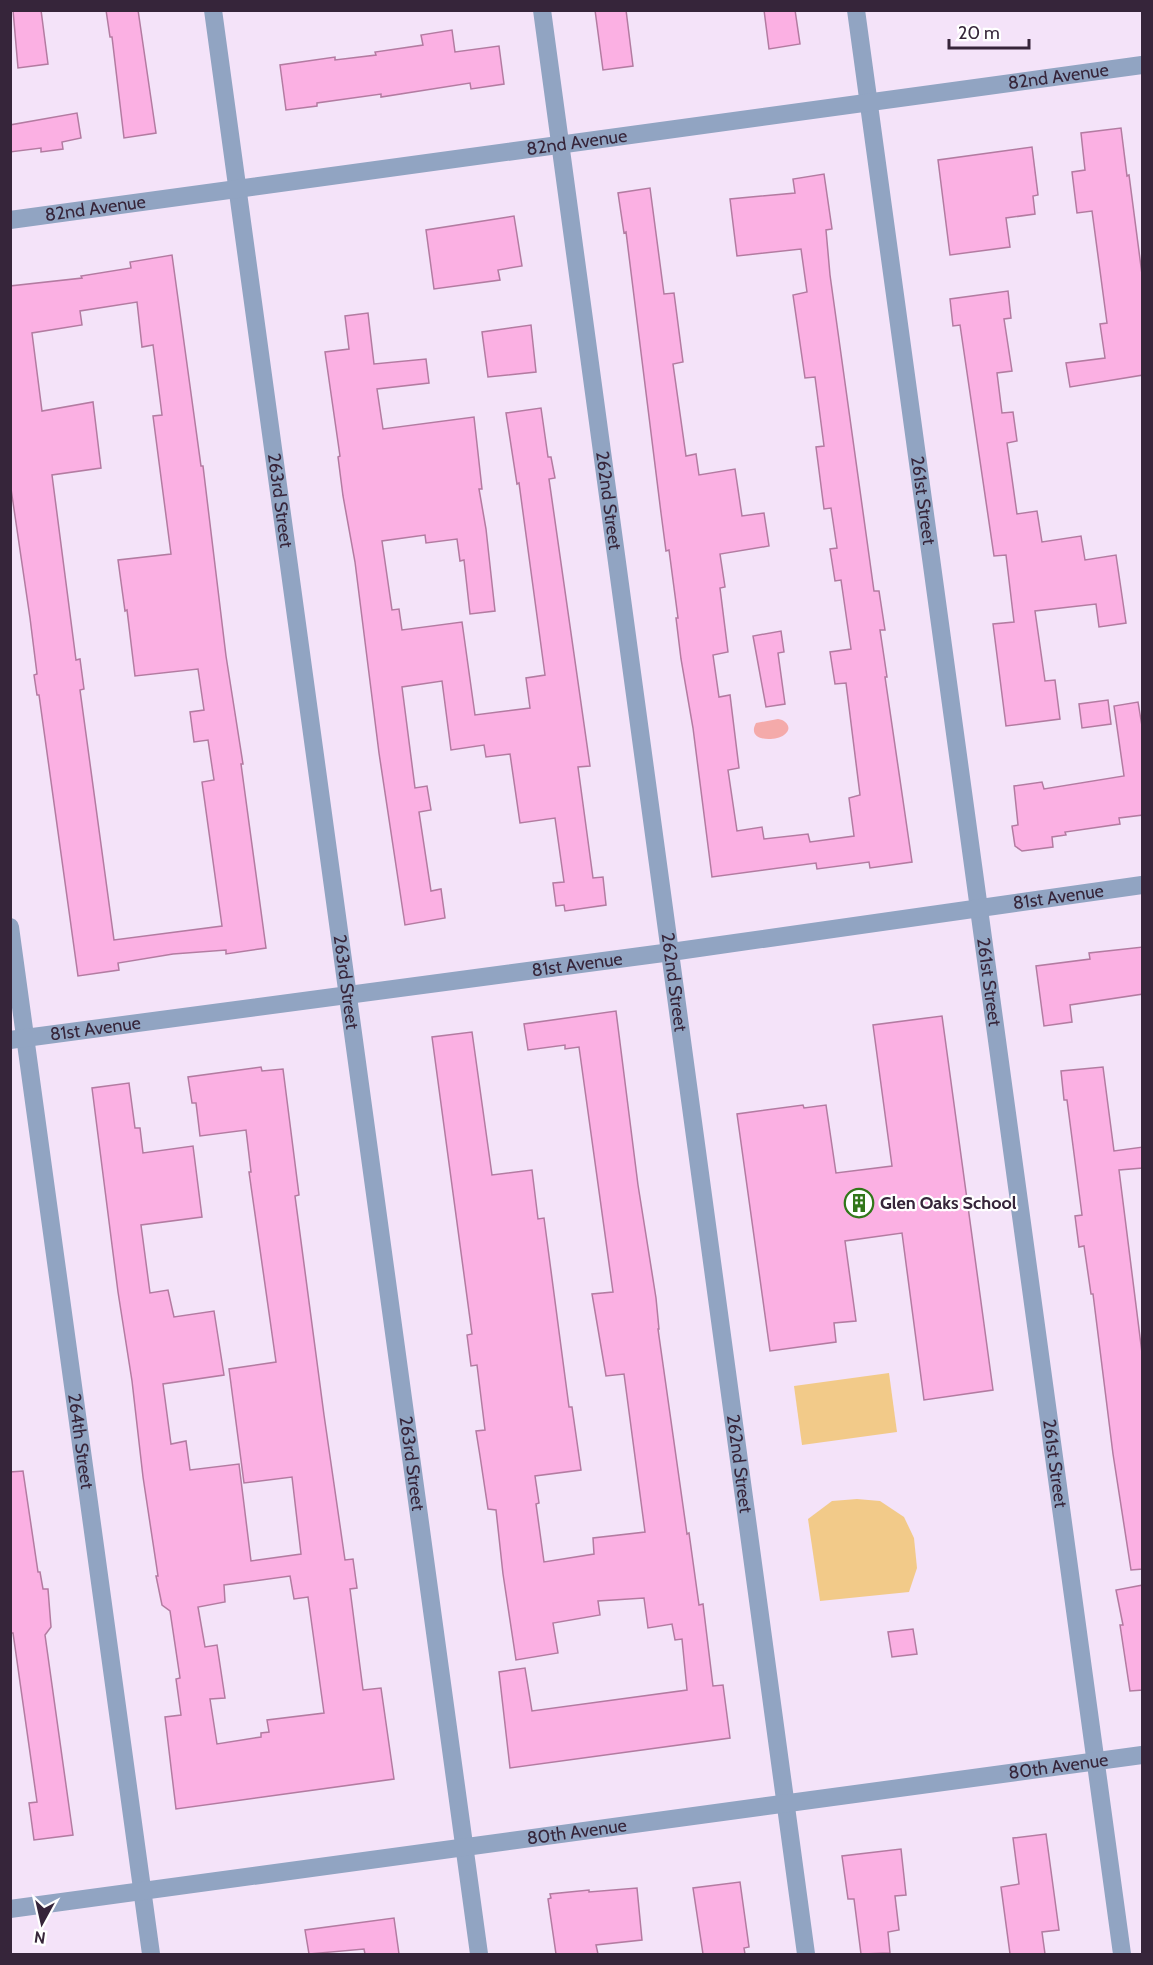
<svg xmlns="http://www.w3.org/2000/svg" width="1153" height="1965" viewBox="0 0 1153 1965" font-family="Cabin,sans-serif">
	<style>
		.green { fill: #f2ca89 }
		.water { fill: #f4aaaa }
		.building { fill: #fbb0e3; stroke: #b37ba1; stroke-width: 1.5; fill-rule: evenodd }
		.lines { fill: none; stroke-linecap: round; stroke-linejoin: round }
		.street { stroke: #91a4c2; stroke-width: 18 }
		.labels { text-anchor: middle; stroke-width: 4.5; stroke-linejoin: round; paint-order: stroke }
		.street-label { font-size: 18px; fill: #36253a; stroke: #fff }
		.poi-label { font-size: 18px; font-weight: bold; fill: #36253a; stroke: #fff; text-anchor: start }
	</style>
	<rect width="100%" height="100%" fill="#f4e3f9"/>
	<g class="green">
		<path d="M 889,1373 L 897,1432 L 802,1445 L 794,1386 Z"/>
		<path d="M 857,1499 L 880,1501 L 904,1517 L 914,1538 L 917,1568 L 909,1592 L 820,1601 L 808,1519 L 832,1501 Z"/>
	</g>
	<path class="water" d="M 778,719 C 787,720 793,729 784,735 C 774,742 746,741 756,723 Z"/>
	<g class="building">
		<path d="M 13,10 L 41,10 L 48,64 L 18,68 Z"/>
		<path d="M 106,10 L 138,10 L 156,133 L 124,138 L 112,37 L 110,37 Z"/>
		<path d="M 595,10 L 626,10 L 633,66 L 603,70 Z"/>
		<path d="M 764,10 L 795,10 L 800,44 L 769,49 Z"/>
		<path d="M 452,30 L 455,52 L 499,46 L 504,84 L 471,89 L 470,83 L 381,97 L 381,94 L 317,103 L 317,106 L 286,110 L 280,65 L 335,57 L 335,60 L 376,55 L 375,52 L 423,45 L 421,35 Z"/>
		<path d="M 77,113 L 81,138 L 62,142 L 63,149 L 41,152 L 41,148 L 10,152 L 10,125 Z"/>
		<path d="M 1121,128 L 1127,176 L 1129,175 L 1143,282 L 1143,375 L 1070,387 L 1066,363 L 1105,358 L 1100,324 L 1107,323 L 1092,211 L 1077,213 L 1072,172 L 1085,170 L 1081,133 Z"/>
		<path d="M 1032,147 L 1038,195 L 1033,196 L 1035,214 L 1006,218 L 1010,247 L 950,255 L 938,160 Z"/>
		<path d="M 824,174 L 832,229 L 826,230 L 830,275 L 874,591 L 879,591 L 885,630 L 880,630 L 887,677 L 885,677 L 912,862 L 870,868 L 869,862 L 817,869 L 816,863 L 712,877 L 693,728 L 681,659 L 676,618 L 678,618 L 669,550 L 666,551 L 661,513 L 626,232 L 624,233 L 618,193 L 650,188 L 664,294 L 674,293 L 683,362 L 673,364 L 686,456 L 696,454 L 699,475 L 735,469 L 742,516 L 764,513 L 769,546 L 720,554 L 725,587 L 720,588 L 728,652 L 713,655 L 719,697 L 730,695 L 739,768 L 728,770 L 737,831 L 762,827 L 764,839 L 808,834 L 810,842 L 854,836 L 849,798 L 860,795 L 846,683 L 835,684 L 830,652 L 851,649 L 841,580 L 835,581 L 830,549 L 837,548 L 831,508 L 824,509 L 816,447 L 824,446 L 815,377 L 805,378 L 793,295 L 807,292 L 801,249 L 737,256 L 730,199 L 795,193 L 793,179 Z"/>
		<path d="M 514,216 L 522,266 L 498,270 L 500,280 L 434,289 L 426,230 Z"/>
		<path d="M 172,255 L 201,466 L 203,466 L 226,656 L 243,764 L 241,764 L 266,948 L 226,954 L 226,950 L 173,954 L 118,963 L 119,970 L 78,976 L 39,695 L 37,695 L 34,675 L 37,674 L 30,618 L 10,482 L 10,286 L 82,278 L 81,276 L 131,268 L 130,262 ZM 137,302 L 142,347 L 153,345 L 162,415 L 153,416 L 171,554 L 118,560 L 125,611 L 127,610 L 135,676 L 198,669 L 204,710 L 190,712 L 194,742 L 208,740 L 214,780 L 202,782 L 222,926 L 114,940 L 80,690 L 84,689 L 80,659 L 76,660 L 52,475 L 101,468 L 93,402 L 42,411 L 32,333 L 82,325 L 80,311 Z"/>
		<path d="M 1008,291 L 1011,318 L 1004,319 L 1012,371 L 997,373 L 1002,413 L 1013,412 L 1017,441 L 1007,443 L 1017,514 L 1037,511 L 1042,542 L 1081,536 L 1085,560 L 1116,555 L 1126,623 L 1099,627 L 1096,604 L 1035,611 L 1045,681 L 1055,680 L 1060,719 L 1006,726 L 993,624 L 1014,622 L 1006,555 L 994,556 L 960,325 L 953,326 L 950,299 Z"/>
		<path d="M 368,313 L 374,364 L 426,359 L 429,383 L 377,389 L 383,429 L 474,417 L 482,489 L 479,489 L 486,529 L 495,611 L 470,614 L 464,560 L 460,561 L 457,539 L 426,543 L 425,535 L 382,541 L 392,610 L 399,609 L 402,630 L 462,622 L 475,715 L 530,708 L 526,678 L 545,675 L 519,483 L 517,484 L 506,413 L 541,408 L 548,457 L 551,457 L 555,478 L 549,479 L 590,766 L 578,767 L 593,878 L 603,877 L 606,905 L 565,911 L 564,905 L 556,906 L 553,883 L 564,882 L 555,818 L 520,823 L 510,754 L 486,757 L 484,745 L 451,750 L 442,681 L 402,687 L 415,788 L 427,786 L 431,810 L 419,812 L 431,891 L 441,889 L 445,918 L 405,925 L 379,753 L 355,562 L 343,496 L 338,457 L 340,456 L 325,352 L 349,349 L 345,316 Z"/>
		<path d="M 531,325 L 536,372 L 488,377 L 482,332 Z"/>
		<path d="M 781,631 L 784,652 L 778,653 L 785,704 L 766,707 L 753,636 Z"/>
		<path d="M 1108,700 L 1111,724 L 1082,728 L 1079,704 Z"/>
		<path d="M 1138,702 L 1143,732 L 1143,815 L 1119,818 L 1120,824 L 1065,832 L 1066,835 L 1052,837 L 1053,847 L 1022,851 L 1015,846 L 1012,826 L 1018,825 L 1014,786 L 1042,782 L 1044,789 L 1124,776 L 1114,706 Z"/>
		<path d="M 1143,947 L 1143,994 L 1070,1005 L 1072,1022 L 1044,1026 L 1036,966 L 1090,959 L 1089,953 Z"/>
		<path d="M 616,1011 L 638,1185 L 656,1298 L 659,1329 L 658,1329 L 687,1534 L 689,1533 L 699,1605 L 703,1604 L 713,1686 L 723,1685 L 730,1738 L 510,1768 L 499,1672 L 525,1668 L 532,1711 L 687,1690 L 682,1639 L 675,1640 L 672,1624 L 648,1628 L 644,1598 L 598,1601 L 600,1615 L 553,1623 L 558,1653 L 516,1660 L 503,1574 L 496,1510 L 488,1509 L 480,1456 L 476,1431 L 485,1430 L 477,1365 L 471,1366 L 467,1335 L 472,1334 L 432,1037 L 472,1032 L 492,1175 L 532,1170 L 538,1219 L 544,1218 L 569,1407 L 572,1407 L 581,1470 L 535,1476 L 539,1503 L 536,1504 L 544,1562 L 594,1554 L 593,1538 L 645,1532 L 624,1374 L 606,1376 L 592,1294 L 613,1292 L 579,1047 L 565,1049 L 565,1045 L 528,1050 L 524,1024 Z"/>
		<path d="M 942,1016 L 993,1390 L 924,1400 L 902,1233 L 845,1241 L 856,1321 L 834,1323 L 836,1342 L 770,1351 L 737,1114 L 803,1105 L 804,1108 L 826,1105 L 836,1173 L 892,1166 L 873,1025 Z"/>
		<path d="M 261,1067 L 262,1071 L 283,1069 L 299,1195 L 295,1196 L 324,1415 L 345,1560 L 353,1559 L 357,1588 L 350,1589 L 363,1690 L 381,1688 L 394,1779 L 176,1809 L 165,1717 L 181,1715 L 176,1679 L 180,1678 L 170,1611 L 162,1605 L 156,1576 L 158,1576 L 143,1477 L 132,1381 L 118,1292 L 92,1088 L 129,1083 L 135,1128 L 140,1128 L 143,1153 L 193,1146 L 202,1217 L 141,1225 L 150,1293 L 168,1290 L 174,1317 L 214,1311 L 224,1375 L 163,1384 L 171,1444 L 186,1441 L 190,1470 L 239,1464 L 251,1561 L 301,1554 L 292,1477 L 244,1483 L 229,1369 L 276,1362 L 249,1172 L 251,1172 L 246,1130 L 200,1136 L 196,1103 L 192,1103 L 188,1077 ZM 290,1576 L 294,1599 L 308,1597 L 324,1713 L 267,1720 L 269,1732 L 261,1733 L 261,1737 L 217,1744 L 210,1699 L 225,1698 L 217,1645 L 205,1647 L 198,1607 L 225,1602 L 224,1585 Z"/>
		<path d="M 1103,1067 L 1114,1151 L 1143,1147 L 1143,1168 L 1119,1170 L 1143,1361 L 1143,1569 L 1131,1570 L 1113,1454 L 1093,1294 L 1091,1294 L 1084,1246 L 1079,1247 L 1075,1216 L 1082,1215 L 1067,1100 L 1064,1100 L 1061,1071 Z"/>
		<path d="M 23,1471 L 38,1572 L 40,1572 L 43,1589 L 48,1589 L 51,1627 L 45,1635 L 73,1835 L 34,1840 L 29,1803 L 37,1802 L 13,1633 L 10,1633 L 10,1472 Z"/>
		<path d="M 1143,1585 L 1143,1690 L 1130,1691 L 1120,1625 L 1123,1625 L 1116,1590 Z"/>
		<path d="M 913,1629 L 917,1654 L 892,1657 L 888,1632 Z"/>
		<path d="M 1046,1834 L 1059,1930 L 1042,1932 L 1045,1954 L 1010,1954 L 1001,1887 L 1019,1884 L 1013,1838 Z"/>
		<path d="M 901,1849 L 906,1895 L 895,1896 L 899,1930 L 888,1932 L 890,1953 L 861,1954 L 854,1899 L 848,1899 L 842,1856 Z"/>
		<path d="M 740,1882 L 749,1947 L 744,1948 L 745,1954 L 703,1954 L 693,1888 Z"/>
		<path d="M 637,1888 L 642,1940 L 596,1945 L 598,1954 L 556,1954 L 548,1899 L 551,1898 L 550,1894 L 589,1890 L 589,1892 Z"/>
		<path d="M 394,1918 L 399,1954 L 365,1954 L 364,1949 L 309,1954 L 305,1930 Z"/>
	</g>
	<g class="lines">
		<g class="street">
			<path id="s1" d="M 213,10 L 479,1954"/>
			<path id="s2" d="M 542,10 L 806,1954"/>
			<path id="s3" d="M 856,10 L 1122,1954"/>
			<path id="s4" d="M 10,220 L 1142,65"/>
			<path id="s5" d="M 10,927 L 151,1954"/>
			<path id="s6" d="M 10,1040 L 671,952 L 1142,885"/>
			<path id="s7" d="M 10,1909 L 1142,1755"/>
		</g>
	</g>
	<defs>
		<g id="building-ring" transform="scale(1.5)"><circle r="9.5" fill="#fff" stroke="#317719" stroke-width="1.5"/><path d="M-4-6H4V6H1V3H-1V6H-4ZM-2.5-4.3h1.7v1.8h-1.7ZM.8-4.3h1.7v1.8H.8ZM-2.5-1h1.7V.8h-1.7ZM.8-1h1.7V.8H.8Z" fill="#317719"/></g>
	</defs>
	<g fill-rule="evenodd">
		<use href="#building-ring" x="859" y="1203"/>
	</g>
	<g class="labels">
		<g class="street-label">
			<text dy="6" stroke="none"><textPath href="#s4" startOffset="1058">82nd Avenue</textPath></text>
			<text dy="6" stroke="none"><textPath href="#s4" startOffset="572">82nd Avenue</textPath></text>
			<text dy="6" stroke="none"><textPath href="#s4" startOffset="86">82nd Avenue</textPath></text>
			<text dy="6" stroke="none"><textPath href="#s1" startOffset="495">263rd Street</textPath></text>
			<text dy="6" stroke="none"><textPath href="#s2" startOffset="495">262nd Street</textPath></text>
			<text dy="6" stroke="none"><textPath href="#s3" startOffset="495">261st Street</textPath></text>
			<text dy="6" stroke="none"><textPath href="#s6" startOffset="1058">81st Avenue</textPath></text>
			<text dy="6" stroke="none"><textPath href="#s6" startOffset="572">81st Avenue</textPath></text>
			<text dy="6" stroke="none"><textPath href="#s1" startOffset="981">263rd Street</textPath></text>
			<text dy="6" stroke="none"><textPath href="#s2" startOffset="981">262nd Street</textPath></text>
			<text dy="6" stroke="none"><textPath href="#s3" startOffset="981">261st Street</textPath></text>
			<text dy="6" stroke="none"><textPath href="#s6" startOffset="86">81st Avenue</textPath></text>
			<text dy="6" stroke="none"><textPath href="#s5" startOffset="519">264th Street</textPath></text>
			<text dy="6" stroke="none"><textPath href="#s1" startOffset="1467">263rd Street</textPath></text>
			<text dy="6" stroke="none"><textPath href="#s2" startOffset="1467">262nd Street</textPath></text>
			<text dy="6" stroke="none"><textPath href="#s3" startOffset="1467">261st Street</textPath></text>
			<text dy="6" stroke="none"><textPath href="#s7" startOffset="1058">80th Avenue</textPath></text>
			<text dy="6" stroke="none"><textPath href="#s7" startOffset="572">80th Avenue</textPath></text>
		</g>
		<g class="poi-label">
			<text x="880" y="1209">Glen Oaks School</text>
		</g>
	</g>
	<rect width="1153" height="1965" fill="none" stroke="#36253a" stroke-width="24"/>
	<g transform="translate(42 1923) rotate(188)" stroke="#ffffff" stroke-width="4.5" paint-order="stroke">
	<path d="M0-4.5L10 22L0 15L-10 22Z" fill="#36253a"/>
	<text y="-9" font-size="16" font-weight="bold" text-anchor="middle" fill="#36253a">N</text>
	</g>
	<path d="M949 39v9h80v-9" fill="none" stroke="#36253a" stroke-width="3"/>
	<text x="958" y="39" font-size="18" fill="#36253a" stroke="#ffffff" stroke-width="4.5" paint-order="stroke">20 m</text>
</svg>
